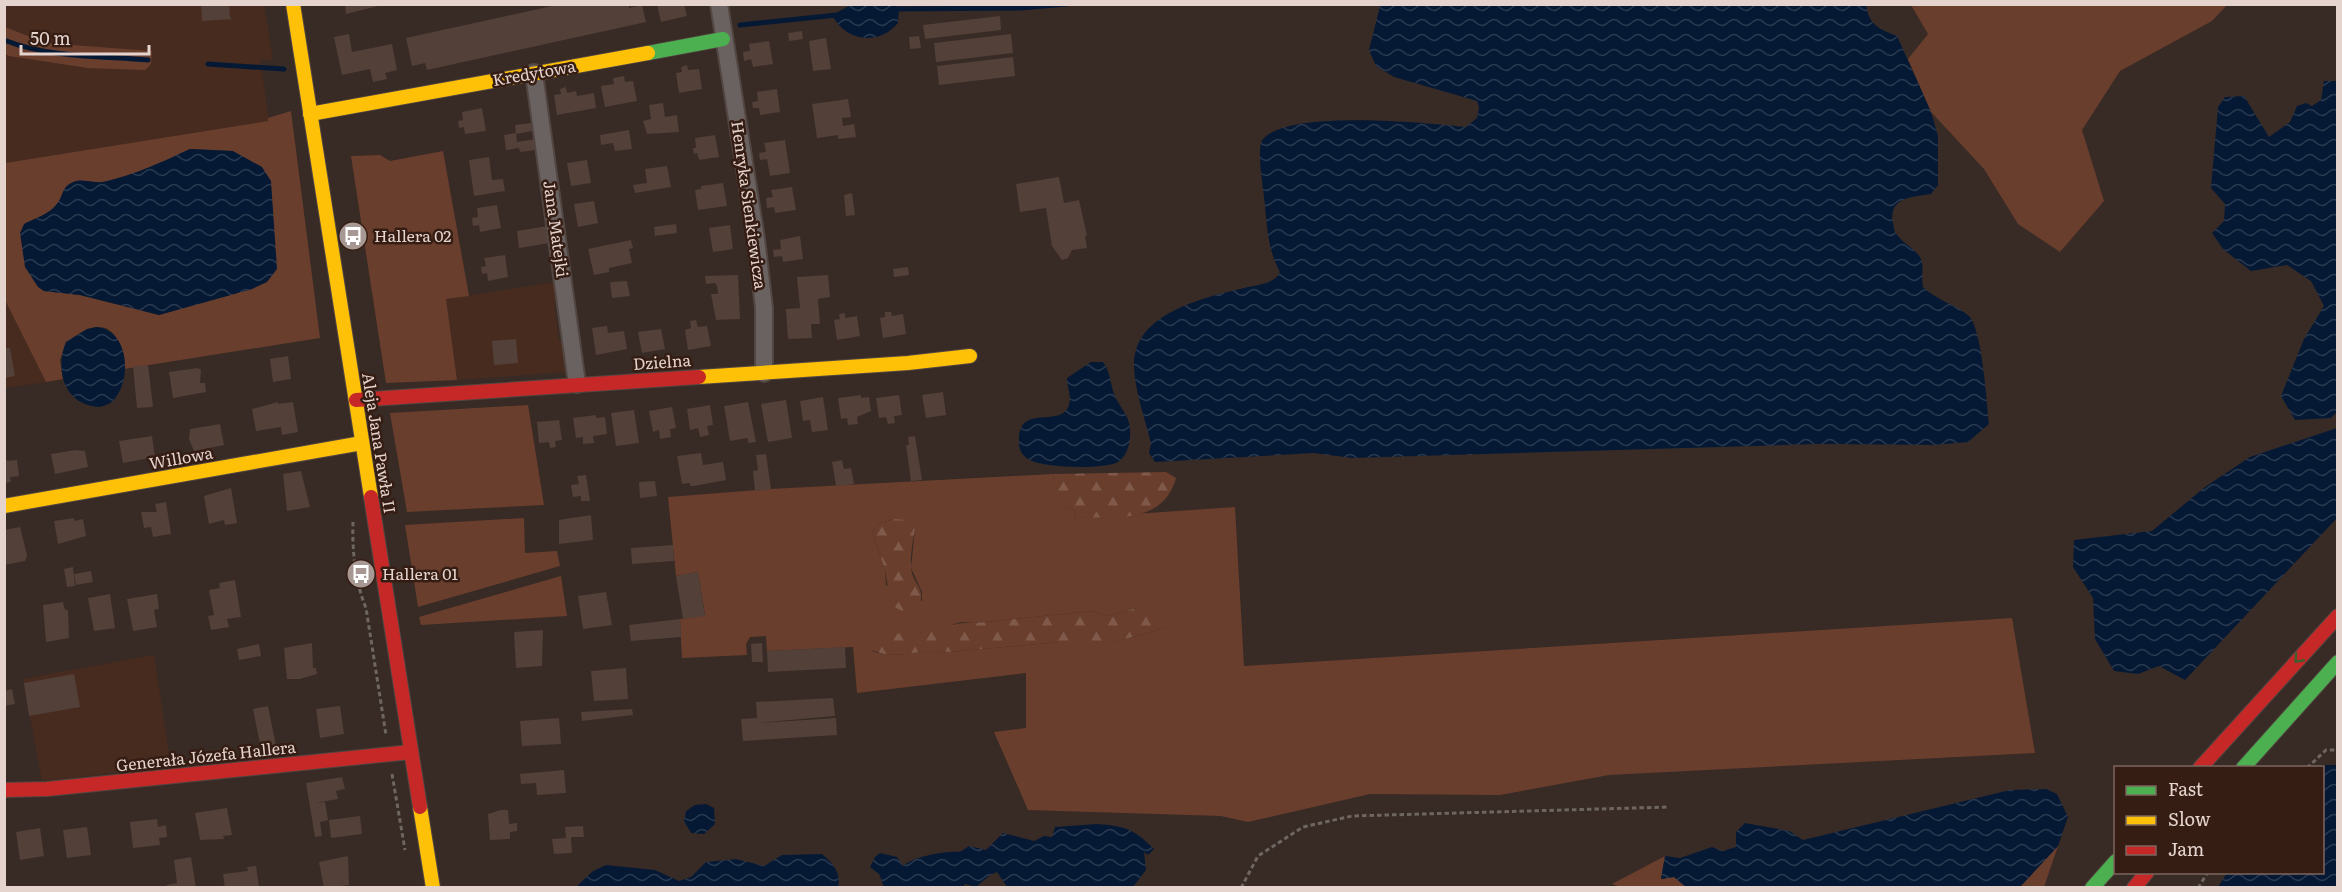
<svg xmlns="http://www.w3.org/2000/svg" width="2342" height="892" viewBox="0 0 2342 892" font-family="Literata,serif">
	<style>
		.built { fill: #482b1f }
		.grass { fill: #6a3e2d; fill-rule: evenodd }
		.forest { fill: url(#forest-firs) }
		.water { fill: url(#water-waves) }
		.lines { fill: none; stroke-linecap: round; stroke-linejoin: round }
		.stream { stroke: #051934; stroke-width: 5 }
		.building { fill: #524039 }
		.street-casing { stroke: #524642; stroke-width: 20 }
		.fast-casing { stroke: #524642; stroke-width: 16 }
		.slow-casing { stroke: #524642; stroke-width: 16 }
		.jam-casing { stroke: #524642; stroke-width: 16 }
		.path { stroke: #6e6662; stroke-width: 3; stroke-dasharray: 4.5 3; stroke-linecap: butt }
		.street { stroke: #6a6260; stroke-width: 16 }
		.fast { stroke: #4caf50; stroke-width: 14 }
		.slow { stroke: #ffc107; stroke-width: 14 }
		.jam { stroke: #c62828; stroke-width: 14 }
		.oneway { stroke: #3f5f2e }
		.labels { text-anchor: middle; stroke-width: 5; stroke-linejoin: round; paint-order: stroke }
		.street-label { font-size: 16px; fill: #e5d4ce; stroke: #351d13 }
		.poi-label { font-size: 16px; fill: #e5d4ce; stroke: #351d13; text-anchor: start }
	</style>
	<defs>
		<pattern id="forest-firs" width="22" height="20" patternUnits="userSpaceOnUse" patternTransform="scale(1.5)"><rect width="22" height="20" fill="#6a3e2d"/><path d="M5 1l3.5 6h-7zM16 11l3.5 6h-7z" fill="#7f594a"/></pattern>
		<pattern id="water-waves" width="16" height="10" patternUnits="userSpaceOnUse" patternTransform="scale(1.5)"><rect width="16" height="10" fill="#051934"/><path d="M0 5q4-4 8 0t8 0" fill="none" stroke="#293a50"/></pattern>
	</defs>
	<rect width="100%" height="100%" fill="#382a25"/>
	<g class="built">
		<path d="M 5,5 L 264,5 L 273,60 L 260,59 L 269,121 L 5,163 L 5,54 L 9,56 L 151,51 L 46,43 L 5,27 Z"/>
		<path d="M 556,282 L 559,296 L 554,303 L 559,340 L 564,343 L 567,372 L 457,380 L 446,299 Z"/>
		<path d="M 5,300 L 46,382 L 5,388 Z"/>
		<path d="M 154,655 L 171,767 L 42,781 L 23,679 Z"/>
	</g>
	<g class="grass">
		<path d="M 1911,5 L 2227,5 L 2212,21 L 2120,71 L 2082,130 L 2104,201 L 2060,252 L 2018,224 L 1984,169 L 1931,112 L 1908,59 L 1928,34 Z"/>
		<path d="M 5,27 L 46,43 L 152,51 L 151,64 L 145,70 L 88,68 L 9,56 L 5,54 Z"/>
		<path d="M 291,111 L 320,338 L 124,369 C 119,325 104,315 66,342 L 60,360 L 63,379 L 46,382 L 5,300 L 5,163 L 268,121 L 268,118 ZM 190,149 L 233,151 L 252,289 L 159,315 L 80,295 L 44,291 L 33,279 L 32,220 L 46,214 L 88,181 C 121,187 160,163 190,149 Z"/>
		<path d="M 443,151 L 469,296 L 446,299 L 457,380 L 386,383 L 351,156 L 380,155 L 390,161 Z"/>
		<path d="M 528,405 L 544,505 L 407,512 L 390,413 Z"/>
		<path d="M 1053,474 C 1055,490 1056,505 1074,510 L 1076,518 L 1235,507 L 1244,666 L 2012,618 L 2035,753 L 1609,775 L 1500,795 L 1370,794 L 1248,822 L 1221,816 L 1028,810 L 994,732 L 1026,728 L 1026,673 L 857,693 L 853,647 L 767,651 L 766,636 L 750,637 L 746,644 L 747,655 L 682,658 L 680,619 L 705,615 L 698,572 L 676,576 L 668,497 L 771,489 ZM 894,519 L 915,529 L 911,568 L 922,592 L 922,601 L 886,585 L 885,570 L 872,532 L 880,523 ZM 1137,608 L 1165,628 L 1114,642 L 1060,642 L 949,652 C 920,647 898,661 872,651 L 879,638 L 932,631 L 961,622 L 975,623 L 1093,611 L 1107,616 Z"/>
		<path d="M 524,518 L 525,553 L 557,551 L 560,566 L 418,607 L 405,525 Z"/>
		<path d="M 561,576 L 567,616 L 421,625 L 419,617 Z"/>
		<path d="M 2058,846 L 2044,887 L 2020,887 Z"/>
		<path d="M 1665,856 L 1661,879 L 1674,877 L 1687,887 L 1620,887 L 1612,884 Z"/>
	</g>
	<g class="forest">
		<path d="M 1166,472 L 1176,478 C 1163,525 1115,516 1076,518 L 1074,510 C 1054,504 1055,492 1053,474 Z"/>
		<path d="M 894,519 L 906,520 L 915,529 C 913,541 910,555 911,567 C 912,586 929,587 917,610 L 907,614 L 891,605 L 885,570 L 872,532 L 880,523 Z"/>
		<path d="M 1137,608 L 1149,610 L 1165,628 L 1114,642 L 1060,642 L 949,652 C 918,647 894,664 866,647 C 881,628 913,636 934,630 C 949,626 959,622 975,623 L 1093,611 L 1107,616 Z"/>
	</g>
	<g class="water">
		<path d="M 895,4 L 899,8 L 898,23 C 879,46 846,42 832,15 L 851,5 Z"/>
		<path d="M 1383,5 L 1866,5 C 1869,25 1879,29 1897,36 L 1931,112 L 1938,136 L 1938,185 L 1931,194 C 1912,197 1888,197 1893,223 C 1894,228 1894,232 1898,236 C 1905,245 1916,249 1921,259 C 1924,267 1921,278 1923,287 C 1936,300 1955,304 1969,316 C 1982,329 1987,404 1989,424 L 1968,442 L 1935,445 L 1818,444 L 1352,458 L 1314,453 L 1155,462 L 1149,453 L 1151,443 C 1145,419 1135,392 1134,367 C 1132,312 1207,297 1248,287 C 1260,284 1274,284 1280,272 C 1267,249 1267,223 1264,197 C 1263,185 1256,147 1263,139 C 1289,109 1427,123 1466,127 L 1477,118 L 1479,108 L 1477,101 L 1394,77 L 1376,66 L 1369,50 L 1380,6 Z"/>
		<path d="M 2324,81 L 2338,81 L 2337,412 L 2331,418 L 2295,420 L 2281,396 L 2304,339 L 2324,306 L 2311,281 L 2287,265 L 2251,271 L 2223,249 L 2212,233 L 2224,221 L 2225,204 L 2211,188 L 2218,107 L 2225,97 L 2244,96 L 2269,137 L 2290,122 L 2297,106 L 2306,103 L 2312,106 L 2321,100 Z"/>
		<path d="M 190,149 L 233,151 L 262,167 L 271,181 L 277,269 L 267,282 L 252,289 L 159,315 L 80,295 L 44,291 L 38,287 L 25,267 L 20,233 L 24,224 C 35,218 48,215 56,205 C 63,198 61,188 71,183 C 82,177 93,184 103,182 C 134,175 162,162 190,149 Z"/>
		<path d="M 96,327 C 129,329 133,380 113,401 C 110,404 103,406 100,407 C 65,406 54,371 66,342 L 87,329 Z"/>
		<path d="M 1091,362 L 1103,362 C 1111,372 1110,385 1115,396 C 1120,408 1130,417 1130,429 C 1131,440 1128,456 1118,462 C 1103,470 1042,468 1028,459 C 1021,455 1018,447 1019,439 C 1020,403 1061,429 1069,405 C 1072,397 1067,387 1067,378 Z"/>
		<path d="M 2337,428 L 2337,518 L 2185,680 L 2159,666 L 2138,674 L 2114,671 L 2095,639 L 2093,598 L 2073,567 L 2074,540 L 2152,531 L 2205,487 L 2250,457 Z"/>
		<path d="M 2322,765 L 2337,765 L 2337,887 L 2218,887 L 2227,873 L 2322,872 L 2322,768 L 2319,767 Z"/>
		<path d="M 2046,789 L 2057,794 L 2068,817 L 2058,846 L 2020,887 L 1687,888 L 1674,877 L 1661,879 L 1665,856 L 1680,858 L 1712,847 L 1723,851 L 1736,847 L 1736,832 L 1745,823 L 1789,831 L 1803,840 L 2010,790 Z"/>
		<path d="M 706,804 L 714,808 L 715,824 L 704,834 L 691,833 L 684,821 L 686,811 L 695,805 Z"/>
		<path d="M 1097,824 C 1125,826 1134,829 1154,849 L 1148,855 L 1144,852 L 1146,870 L 1133,887 L 1007,887 L 997,872 L 990,875 L 976,887 L 965,884 L 963,888 L 884,887 L 879,874 L 870,867 L 875,857 L 880,853 L 897,857 L 903,866 C 915,856 945,851 960,852 L 969,846 L 986,850 L 1003,833 L 1034,841 L 1044,836 L 1052,837 L 1055,827 Z"/>
		<path d="M 822,854 C 832,862 842,874 838,887 L 576,887 L 593,871 L 606,865 L 655,870 L 679,881 L 691,877 L 706,862 L 736,859 L 764,866 L 782,855 Z"/>
	</g>
	<g class="lines">
		<g class="stream">
			<path d="M 894,9 L 1020,8 L 1067,4"/>
			<path d="M 740,25 L 837,15"/>
			<path d="M 4,40 C 49,58 101,56 148,60"/>
			<path d="M 208,64 L 284,69"/>
		</g>
	</g>
	<g class="building">
		<path d="M 201,4 L 229,4 L 230,18 L 234,19 L 202,21 Z"/>
		<path d="M 345,4 L 382,4 L 382,5 L 346,14 Z"/>
		<path d="M 561,4 L 629,4 L 629,8 L 642,5 L 646,22 L 427,70 L 425,63 L 412,66 L 406,38 Z"/>
		<path d="M 657,4 L 684,4 L 687,16 L 661,22 Z"/>
		<path d="M 1000,16 L 1001,30 L 925,39 L 923,25 Z"/>
		<path d="M 802,31 L 803,39 L 789,41 L 788,33 Z"/>
		<path d="M 349,34 L 352,52 L 392,44 L 397,70 L 385,73 L 387,79 L 373,82 L 370,69 L 342,75 L 334,37 Z"/>
		<path d="M 1011,34 L 1013,53 L 936,62 L 934,43 Z"/>
		<path d="M 919,36 L 921,48 L 910,49 L 909,37 Z"/>
		<path d="M 826,38 L 831,69 L 813,71 L 809,41 Z"/>
		<path d="M 769,41 L 773,64 L 753,67 L 751,59 L 744,61 L 743,52 L 750,51 L 749,44 Z"/>
		<path d="M 1013,57 L 1015,76 L 939,85 L 937,66 Z"/>
		<path d="M 687,65 L 688,70 L 699,69 L 702,89 L 679,93 L 676,73 L 682,72 L 681,67 Z"/>
		<path d="M 624,76 L 625,82 L 633,81 L 637,101 L 605,107 L 601,86 L 614,84 L 613,78 Z"/>
		<path d="M 566,87 L 567,93 L 576,91 L 577,96 L 594,93 L 596,108 L 557,115 L 554,95 L 561,94 L 560,89 Z"/>
		<path d="M 777,89 L 780,112 L 760,115 L 759,108 L 753,108 L 752,102 L 758,101 L 757,92 Z"/>
		<path d="M 848,99 L 851,117 L 842,118 L 843,126 L 854,124 L 856,137 L 838,139 L 838,135 L 817,138 L 812,104 Z"/>
		<path d="M 663,103 L 665,117 L 677,115 L 679,132 L 647,134 L 643,121 L 651,119 L 649,105 Z"/>
		<path d="M 482,108 L 486,131 L 465,134 L 464,127 L 459,128 L 458,121 L 463,120 L 462,112 Z"/>
		<path d="M 531,123 L 533,131 L 516,134 L 515,125 Z"/>
		<path d="M 629,130 L 632,149 L 615,151 L 613,143 L 601,145 L 600,135 Z"/>
		<path d="M 516,133 L 517,142 L 535,139 L 536,150 L 520,152 L 519,148 L 506,150 L 504,135 Z"/>
		<path d="M 715,135 L 719,157 L 699,160 L 697,153 L 694,154 L 693,148 L 696,148 L 695,138 Z"/>
		<path d="M 785,140 L 790,173 L 770,176 L 767,159 L 760,160 L 759,153 L 766,152 L 764,143 Z"/>
		<path d="M 489,157 L 492,180 L 503,179 L 505,191 L 474,196 L 469,160 Z"/>
		<path d="M 587,160 L 591,183 L 571,186 L 567,163 Z"/>
		<path d="M 667,166 L 671,187 L 635,193 L 633,185 L 647,183 L 645,169 Z"/>
		<path d="M 1059,177 L 1064,203 L 1079,200 L 1087,236 L 1085,236 L 1087,248 L 1072,250 L 1068,258 L 1062,260 L 1052,246 L 1046,208 L 1020,212 L 1016,184 Z"/>
		<path d="M 723,183 L 727,206 L 698,210 L 695,190 L 701,189 L 701,186 Z"/>
		<path d="M 792,187 L 796,210 L 775,213 L 774,207 L 767,208 L 766,198 L 773,197 L 771,190 Z"/>
		<path d="M 852,193 L 855,215 L 846,216 L 844,195 Z"/>
		<path d="M 594,201 L 598,223 L 578,227 L 574,204 Z"/>
		<path d="M 497,205 L 501,228 L 480,232 L 479,225 L 473,226 L 472,218 L 478,217 L 477,208 Z"/>
		<path d="M 676,224 L 677,233 L 655,236 L 654,227 Z"/>
		<path d="M 730,225 L 733,249 L 713,252 L 709,228 Z"/>
		<path d="M 548,226 L 550,243 L 519,248 L 517,231 Z"/>
		<path d="M 800,236 L 803,259 L 783,262 L 782,256 L 774,257 L 773,250 L 781,249 L 780,240 Z"/>
		<path d="M 631,240 L 633,248 L 629,249 L 632,263 L 609,268 L 609,272 L 594,275 L 588,249 Z"/>
		<path d="M 505,255 L 508,277 L 488,281 L 487,273 L 482,274 L 481,267 L 486,266 L 484,258 Z"/>
		<path d="M 908,267 L 909,275 L 894,277 L 893,269 Z"/>
		<path d="M 738,275 L 740,319 L 716,320 L 711,294 L 718,294 L 717,286 L 715,283 L 706,284 L 705,276 Z"/>
		<path d="M 828,275 L 830,297 L 818,299 L 820,324 L 811,324 L 812,338 L 788,339 L 786,309 L 800,308 L 797,277 Z"/>
		<path d="M 627,281 L 630,296 L 612,298 L 610,282 Z"/>
		<path d="M 885,312 L 891,312 L 892,316 L 903,314 L 906,334 L 883,338 L 880,318 L 885,317 Z"/>
		<path d="M 845,313 L 845,318 L 857,316 L 860,336 L 837,340 L 834,320 L 840,319 L 839,314 Z"/>
		<path d="M 696,320 L 698,327 L 707,326 L 711,346 L 688,350 L 685,330 L 691,328 L 690,321 Z"/>
		<path d="M 607,326 L 608,333 L 624,331 L 627,349 L 596,355 L 592,328 Z"/>
		<path d="M 661,329 L 665,349 L 642,353 L 638,332 Z"/>
		<path d="M 516,339 L 518,363 L 494,365 L 492,341 Z"/>
		<path d="M 4,348 L 10,348 L 15,376 L 4,378 Z"/>
		<path d="M 288,356 L 291,379 L 273,382 L 270,359 Z"/>
		<path d="M 148,365 L 153,407 L 137,408 L 133,367 Z"/>
		<path d="M 198,368 L 201,370 L 200,383 L 205,383 L 206,392 L 173,398 L 169,372 Z"/>
		<path d="M 943,392 L 946,415 L 926,418 L 922,395 Z"/>
		<path d="M 861,395 L 861,398 L 869,397 L 871,411 L 857,417 L 858,424 L 848,425 L 847,418 L 841,419 L 838,398 Z"/>
		<path d="M 899,395 L 902,415 L 894,416 L 895,423 L 888,424 L 886,417 L 879,418 L 876,398 Z"/>
		<path d="M 823,397 L 828,430 L 812,432 L 810,420 L 803,421 L 800,401 Z"/>
		<path d="M 786,400 L 792,438 L 768,442 L 761,404 Z"/>
		<path d="M 278,402 L 278,404 L 293,402 L 298,432 L 282,435 L 281,427 L 256,431 L 252,409 Z"/>
		<path d="M 748,402 L 756,442 L 748,443 L 748,438 L 730,441 L 724,406 Z"/>
		<path d="M 710,405 L 713,425 L 707,426 L 709,435 L 700,437 L 698,428 L 690,430 L 687,409 Z"/>
		<path d="M 672,407 L 676,428 L 670,429 L 671,437 L 660,439 L 659,430 L 653,432 L 649,411 Z"/>
		<path d="M 634,410 L 639,443 L 616,446 L 611,413 Z"/>
		<path d="M 596,415 L 596,418 L 605,417 L 607,434 L 593,436 L 594,443 L 583,444 L 583,437 L 576,438 L 573,418 Z"/>
		<path d="M 559,420 L 562,440 L 555,441 L 556,447 L 550,448 L 549,442 L 539,443 L 537,422 Z"/>
		<path d="M 220,424 L 224,445 L 194,451 L 189,439 L 190,429 Z"/>
		<path d="M 152,436 L 155,457 L 123,463 L 119,441 Z"/>
		<path d="M 915,436 L 922,480 L 911,481 L 906,445 L 909,445 L 908,437 Z"/>
		<path d="M 76,450 L 85,451 L 88,467 L 55,474 L 51,454 Z"/>
		<path d="M 4,453 L 7,461 L 17,460 L 19,476 L 10,477 L 11,482 L 4,483 Z"/>
		<path d="M 701,453 L 703,465 L 723,462 L 726,480 L 694,486 L 690,486 L 690,483 L 682,484 L 677,456 Z"/>
		<path d="M 766,454 L 771,489 L 755,491 L 753,471 L 758,470 L 756,455 Z"/>
		<path d="M 842,460 L 844,469 L 851,468 L 854,484 L 836,486 L 832,462 Z"/>
		<path d="M 301,471 L 310,507 L 287,511 L 283,474 Z"/>
		<path d="M 586,475 L 590,501 L 581,501 L 581,496 L 573,497 L 571,485 L 579,484 L 577,476 Z"/>
		<path d="M 655,481 L 657,496 L 640,498 L 639,482 Z"/>
		<path d="M 231,488 L 237,523 L 225,525 L 224,520 L 209,524 L 204,496 Z"/>
		<path d="M 166,502 L 171,534 L 153,537 L 151,527 L 144,528 L 141,512 L 157,512 L 155,504 Z"/>
		<path d="M 591,515 L 593,540 L 559,544 L 559,520 Z"/>
		<path d="M 74,518 L 74,521 L 83,519 L 86,536 L 58,544 L 54,521 Z"/>
		<path d="M 20,527 L 27,555 L 25,561 L 4,565 L 4,530 Z"/>
		<path d="M 673,545 L 674,561 L 632,564 L 631,548 Z"/>
		<path d="M 73,567 L 75,586 L 67,587 L 64,569 Z"/>
		<path d="M 91,571 L 93,582 L 76,585 L 74,574 Z"/>
		<path d="M 698,572 L 705,616 L 683,619 L 676,576 Z"/>
		<path d="M 235,580 L 241,617 L 227,619 L 229,627 L 211,630 L 208,616 L 214,615 L 209,590 L 220,588 L 219,583 Z"/>
		<path d="M 606,592 L 612,625 L 583,629 L 578,596 Z"/>
		<path d="M 110,594 L 115,628 L 94,631 L 88,598 Z"/>
		<path d="M 157,594 L 159,609 L 154,610 L 157,627 L 133,631 L 127,599 Z"/>
		<path d="M 63,602 L 65,610 L 68,610 L 69,638 L 46,642 L 43,605 Z"/>
		<path d="M 680,619 L 681,637 L 631,641 L 629,625 Z"/>
		<path d="M 543,630 L 542,666 L 516,668 L 514,632 Z"/>
		<path d="M 312,643 L 313,668 L 316,668 L 317,674 L 300,679 L 287,679 L 284,648 Z"/>
		<path d="M 762,643 L 763,662 L 752,662 L 751,644 Z"/>
		<path d="M 259,644 L 261,656 L 239,660 L 237,649 Z"/>
		<path d="M 845,647 L 846,668 L 768,672 L 767,651 Z"/>
		<path d="M 626,668 L 628,699 L 594,701 L 591,671 Z"/>
		<path d="M 74,674 L 80,707 L 29,716 L 24,683 Z"/>
		<path d="M 12,689 L 15,704 L 4,706 L 4,691 Z"/>
		<path d="M 833,698 L 835,716 L 757,723 L 836,718 L 837,735 L 743,741 L 741,719 L 757,718 L 756,702 Z"/>
		<path d="M 268,706 L 277,751 L 262,754 L 253,709 Z"/>
		<path d="M 340,706 L 344,734 L 320,738 L 316,709 Z"/>
		<path d="M 632,709 L 633,715 L 582,721 L 581,712 Z"/>
		<path d="M 559,718 L 561,744 L 522,746 L 520,721 Z"/>
		<path d="M 564,770 L 566,793 L 537,795 L 536,783 L 521,784 L 520,774 Z"/>
		<path d="M 342,777 L 345,789 L 336,791 L 338,799 L 315,803 L 325,802 L 328,820 L 320,822 L 322,836 L 315,837 L 306,783 Z"/>
		<path d="M 227,808 L 232,835 L 223,836 L 224,839 L 200,840 L 195,813 Z"/>
		<path d="M 501,810 L 508,810 L 509,824 L 517,823 L 517,831 L 510,832 L 510,839 L 490,840 L 488,814 Z"/>
		<path d="M 360,816 L 362,834 L 331,838 L 329,820 Z"/>
		<path d="M 157,819 L 158,827 L 166,825 L 167,837 L 159,838 L 160,845 L 133,848 L 130,822 Z"/>
		<path d="M 583,826 L 584,837 L 571,837 L 572,853 L 554,854 L 552,839 L 566,838 L 565,827 Z"/>
		<path d="M 87,827 L 91,855 L 67,858 L 63,830 Z"/>
		<path d="M 40,828 L 44,856 L 20,860 L 16,832 Z"/>
		<path d="M 348,856 L 349,885 L 324,888 L 319,862 Z"/>
		<path d="M 191,857 L 196,888 L 167,888 L 167,885 L 177,883 L 174,860 Z"/>
		<path d="M 256,866 L 259,887 L 225,888 L 223,874 L 248,871 L 247,867 Z"/>
	</g>
	<g class="lines">
		<g class="street-casing">
			<g id="street">
				<path d="M 719,4 L 756,239 L 764,308 L 764,373"/>
				<path d="M 534,73 L 577,384"/>
			</g>
		</g>
		<g class="fast-casing">
			<g id="fast">
				<path d="M 648,53 L 723,39"/>
				<path d="M 2243,768 L 2338,662"/>
				<path d="M 2092,888 L 2116,861"/>
			</g>
		</g>
		<g class="slow-casing">
			<g id="slow">
				<path d="M 293,4 L 371,497"/>
				<path d="M 310,114 L 648,53"/>
				<path d="M 699,377 L 908,363 L 970,356"/>
				<path d="M 4,506 L 362,443"/>
				<path d="M 420,807 L 433,888"/>
			</g>
		</g>
		<g class="jam-casing">
			<g id="jam">
				<path d="M 356,400 L 699,377"/>
				<path d="M 371,497 L 420,807"/>
				<path d="M 2200,768 L 2338,616"/>
				<path d="M 4,790 L 47,789 L 411,752"/>
				<path d="M 2134,888 L 2147,872"/>
			</g>
		</g>
		<g class="path">
			<path d="M 353,522 C 352,550 355,582 366,608 L 386,735"/>
			<path d="M 2307,768 L 2326,750 L 2338,750"/>
			<path d="M 392,774 L 405,850"/>
			<path d="M 1241,888 L 1258,856 L 1303,827 L 1352,816 L 1669,807"/>
			<path d="M 2198,888 L 2208,872"/>
		</g>
		<use href="#street" class="street"/>
		<use href="#fast" class="fast"/>
		<use href="#slow" class="slow"/>
		<use href="#jam" class="jam"/>
	</g>
	<defs><path id="oneway-chevron" d="M-2-3.5L2.5 0L-2 3.5" fill="none" stroke-width="1.6" stroke-linecap="round" stroke-linejoin="round" transform="scale(1.5)"/></defs>
	<use class="oneway" href="#oneway-chevron" transform="translate(2298 659) rotate(132)"/>
	<defs>
		<g id="bus-disc" transform="scale(1.5)"><circle r="9.5" fill="#a89893" stroke="#351d13"/><path d="M-5-6H5V4H4V6H2V4H-2V6H-4V4H-5ZM-3.5-4V0h7V-4ZM-3.5 1.2v1.5H-2V1.2ZM2 1.2v1.5H3.5V1.2Z" fill="#fff"/></g>
	</defs>
	<g fill-rule="evenodd">
		<use href="#bus-disc" x="353" y="236"/>
		<use href="#bus-disc" x="361" y="574"/>
	</g>
	<g class="labels">
		<g class="street-label">
			<text transform="translate(534 73) rotate(-10)" y="6">Kredytowa</text>
			<text transform="translate(749 205) rotate(82)" y="6">Henryka Sienkiewicza</text>
			<text transform="translate(556 229) rotate(82)" y="6">Jana Matejki</text>
			<text transform="translate(662 362) rotate(-4)" y="6">Dzielna</text>
			<text transform="translate(379 443) rotate(81)" y="6">Aleja Jana Pawła II</text>
			<text transform="translate(181 458) rotate(-10)" y="6">Willowa</text>
			<text transform="translate(206 756) rotate(-6)" y="6">Generała Józefa Hallera</text>
		</g>
		<g class="poi-label">
			<text x="374" y="242">Hallera 02</text>
			<text x="382" y="580">Hallera 01</text>
		</g>
	</g>
	<rect width="2342" height="892" fill="none" stroke="#e5d4ce" stroke-width="12"/>
	<rect x="2114" y="766" width="210" height="108" fill="#351d13" stroke="#7b665e" stroke-width="1.5"/>
	<rect x="2126" y="786" width="30" height="9" fill="#4caf50" stroke="#7b665e" stroke-width="1.5"/>
	<text x="2168" y="796" font-size="18" fill="#e5d4ce">Fast</text>
	<rect x="2126" y="816" width="30" height="9" fill="#ffc107" stroke="#7b665e" stroke-width="1.5"/>
	<text x="2168" y="826" font-size="18" fill="#e5d4ce">Slow</text>
	<rect x="2126" y="846" width="30" height="9" fill="#c62828" stroke="#7b665e" stroke-width="1.5"/>
	<text x="2168" y="856" font-size="18" fill="#e5d4ce">Jam</text>
	<path d="M21 45v9h128v-9" fill="none" stroke="#e5d4ce" stroke-width="3"/>
	<text x="30" y="45" font-size="18" fill="#e5d4ce" stroke="#351d13" stroke-width="4.5" paint-order="stroke">50 m</text>
</svg>
